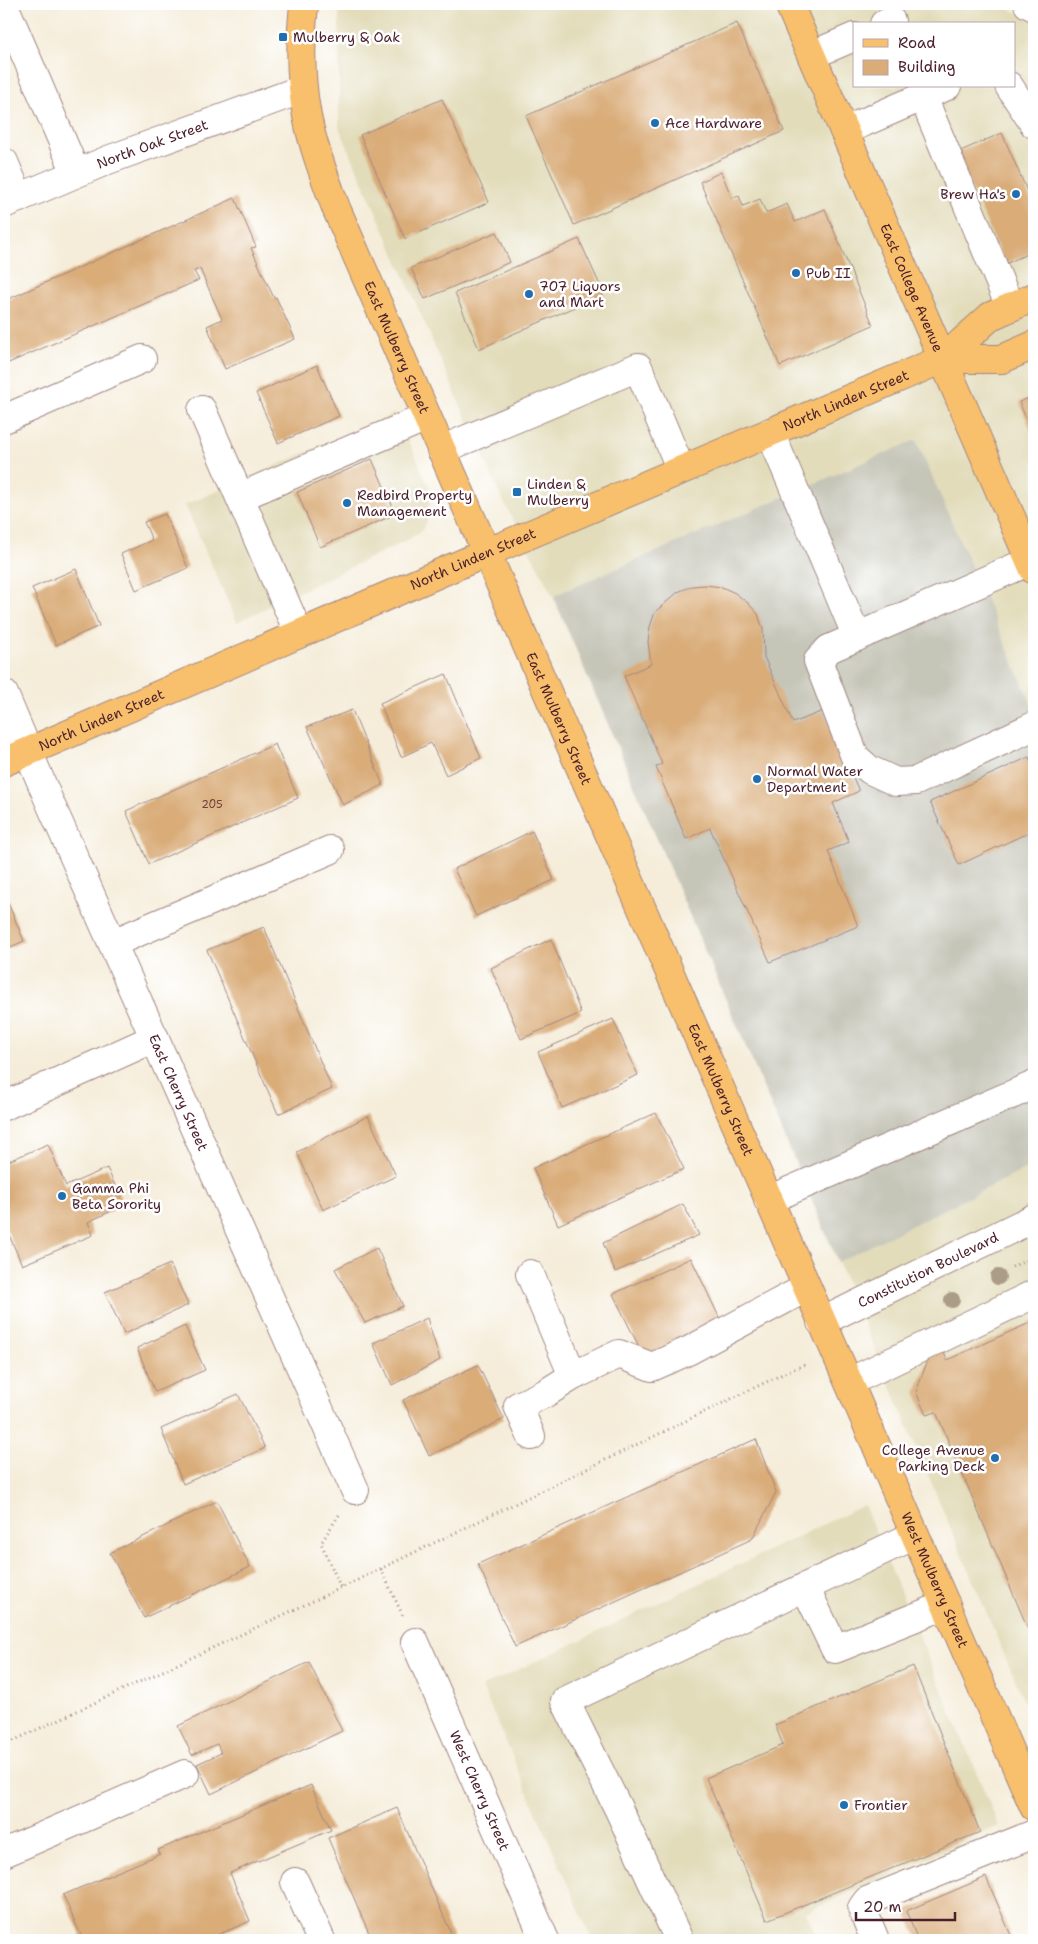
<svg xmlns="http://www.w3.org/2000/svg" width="1038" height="1944" viewBox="0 0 1038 1944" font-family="'Shantell Sans',sans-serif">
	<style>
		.built { fill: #e2dcba; fill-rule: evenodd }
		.industrial { fill: #c5c5b8 }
		.building { fill: #d9ac78 }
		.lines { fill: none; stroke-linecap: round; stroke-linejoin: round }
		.minor-casing { stroke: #a08682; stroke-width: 30 }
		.major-casing { stroke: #a08682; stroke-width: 30 }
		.path { stroke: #a08682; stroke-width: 3; stroke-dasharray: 1 4; stroke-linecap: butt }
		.minor { stroke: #fff; stroke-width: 28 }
		.major { stroke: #f8bf6c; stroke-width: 28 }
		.tree { fill: #aa9c87 }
		.poi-dot { fill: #1f6fb2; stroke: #fff; stroke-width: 2 }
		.labels { text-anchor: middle; stroke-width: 5; stroke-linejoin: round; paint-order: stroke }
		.number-label { font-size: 11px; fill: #6e423e }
		.poi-label { font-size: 14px; fill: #4a1f2b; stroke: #fff; text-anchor: start }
		.street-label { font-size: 14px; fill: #4a1f2b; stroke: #fff }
	</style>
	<rect width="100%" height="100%" fill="#fff"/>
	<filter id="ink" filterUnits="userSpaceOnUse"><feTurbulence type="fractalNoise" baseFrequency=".02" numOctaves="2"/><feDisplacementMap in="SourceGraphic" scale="10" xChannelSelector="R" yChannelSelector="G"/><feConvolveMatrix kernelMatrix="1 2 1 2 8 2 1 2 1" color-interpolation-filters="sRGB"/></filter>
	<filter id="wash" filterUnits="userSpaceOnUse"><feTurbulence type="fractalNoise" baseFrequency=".0096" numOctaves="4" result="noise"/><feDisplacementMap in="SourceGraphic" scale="20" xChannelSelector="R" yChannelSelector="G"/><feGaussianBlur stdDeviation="1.12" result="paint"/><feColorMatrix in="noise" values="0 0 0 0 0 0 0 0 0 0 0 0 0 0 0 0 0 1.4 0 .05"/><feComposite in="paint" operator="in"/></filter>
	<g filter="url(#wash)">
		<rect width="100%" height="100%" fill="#f5edda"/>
		<g class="built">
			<path d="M 339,4 L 1001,4 L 1034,21 L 1034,709 L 916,441 L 553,596 L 498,491 L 339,127 ZM 854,24 L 1014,24 L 1014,86 L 854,86 Z"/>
			<path d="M 396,413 L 429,486 L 429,515 L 423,530 L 409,539 L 237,622 L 185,505 Z"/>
			<path d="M 1034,1165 L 1034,1725 L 838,1262 Z"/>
			<path d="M 864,1505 L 999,1826 L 806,1912 L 818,1940 L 592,1940 L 482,1687 Z"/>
		</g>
		<path class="industrial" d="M 916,440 L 1034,709 L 1034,1165 L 838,1262 L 553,596 Z"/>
		<g id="blocks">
			<g class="building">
				<path d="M 737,23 L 784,131 L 574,225 L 526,116 Z"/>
				<path d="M 442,99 L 489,202 L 405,239 L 360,135 Z"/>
				<path d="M 1002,133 L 1034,207 L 1034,251 L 1005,264 L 956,153 Z"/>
				<path d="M 721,172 L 732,198 L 739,196 L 743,206 L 760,199 L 766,213 L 787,204 L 795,222 L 825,209 L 873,325 L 780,366 L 700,182 Z"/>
				<path d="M 235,198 L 256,247 L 251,248 L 274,298 L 276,297 L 295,339 L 225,369 L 207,326 L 222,319 L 200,269 L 194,271 L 199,280 L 4,365 L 4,301 Z"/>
				<path d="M 497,232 L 510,262 L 425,299 L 411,268 Z"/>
				<path d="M 579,239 L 604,294 L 479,349 L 455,293 Z"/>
				<path d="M 317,365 L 339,416 L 278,443 L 256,393 Z"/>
				<path d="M 1034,396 L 1034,437 L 1019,402 Z"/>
				<path d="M 372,459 L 396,514 L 320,547 L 297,492 Z"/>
				<path d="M 165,514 L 188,568 L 136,590 L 121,554 L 152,540 L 144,522 Z"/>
				<path d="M 76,569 L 99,626 L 56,645 L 32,588 Z"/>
				<path d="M 705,585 L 722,587 L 735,593 L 748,603 L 758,614 L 763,629 L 764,657 L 793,723 L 823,711 L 859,791 L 833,803 L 849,842 L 828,851 L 858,926 L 770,962 L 710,828 L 686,839 L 656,767 L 662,764 L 624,676 L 651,664 L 648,642 L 650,627 L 655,612 L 678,592 L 692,586 Z"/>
				<path d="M 446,674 L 481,758 L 446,775 L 431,743 L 401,757 L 380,703 Z"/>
				<path d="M 352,710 L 383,785 L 343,805 L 307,727 Z"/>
				<path d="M 275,744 L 298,798 L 149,864 L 126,811 Z"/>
				<path d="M 1029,757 L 1034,769 L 1034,830 L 959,865 L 930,802 Z"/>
				<path d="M 532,831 L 554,880 L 476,916 L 454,869 Z"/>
				<path d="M 4,893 L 24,941 L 4,950 Z"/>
				<path d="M 264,927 L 332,1089 L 278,1114 L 207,950 Z"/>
				<path d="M 551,939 L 581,1013 L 521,1039 L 491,968 Z"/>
				<path d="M 613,1019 L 638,1075 L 562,1108 L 538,1052 Z"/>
				<path d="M 656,1113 L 684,1169 L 558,1225 L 533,1168 Z"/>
				<path d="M 368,1116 L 396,1176 L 323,1210 L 297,1152 Z"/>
				<path d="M 48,1144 L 66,1186 L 107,1168 L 124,1205 L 88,1222 L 93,1235 L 22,1265 L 4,1223 L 4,1163 Z"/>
				<path d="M 683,1204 L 699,1235 L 615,1272 L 603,1243 Z"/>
				<path d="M 377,1248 L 403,1306 L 365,1323 L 335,1269 Z"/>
				<path d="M 691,1258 L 720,1319 L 644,1357 L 613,1294 Z"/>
				<path d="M 170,1264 L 188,1305 L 124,1334 L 105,1292 Z"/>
				<path d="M 427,1318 L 440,1360 L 392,1385 L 373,1343 Z"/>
				<path d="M 1034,1321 L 1034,1643 L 936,1412 L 926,1415 L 916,1392 L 929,1357 L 943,1350 L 947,1360 Z"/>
				<path d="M 185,1326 L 205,1370 L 155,1392 L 137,1348 Z"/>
				<path d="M 478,1365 L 504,1419 L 429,1456 L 403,1400 Z"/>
				<path d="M 238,1394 L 265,1448 L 183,1484 L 161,1429 Z"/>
				<path d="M 756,1439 L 776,1492 L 752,1539 L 515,1647 L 478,1564 Z"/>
				<path d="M 217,1501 L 250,1567 L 144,1618 L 110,1553 Z"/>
				<path d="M 309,1662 L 342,1731 L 211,1794 L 197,1764 L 221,1753 L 217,1744 L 192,1755 L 178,1726 Z"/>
				<path d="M 913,1666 L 980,1832 L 767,1920 L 706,1778 L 783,1745 L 775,1725 Z"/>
				<path d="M 311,1785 L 331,1830 L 230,1873 L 250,1921 L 206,1940 L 83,1940 L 63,1895 L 160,1854 L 158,1850 Z"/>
				<path d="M 397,1808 L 454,1940 L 372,1940 L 328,1838 Z"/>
				<path d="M 986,1877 L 1013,1940 L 918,1940 L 906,1911 Z"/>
			</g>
		</g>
	</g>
	<g filter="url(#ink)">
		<use href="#blocks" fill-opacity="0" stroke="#a08682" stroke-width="1"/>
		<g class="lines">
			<g class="minor-casing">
				<g id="minor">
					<path d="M 1028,4 L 1034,7"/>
					<path d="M 4,5 L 76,173"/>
					<path d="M 884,24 L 891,21"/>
					<path d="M 812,55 L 854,37"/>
					<path d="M 1009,86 L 1034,124"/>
					<path d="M 923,97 L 1010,307"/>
					<path d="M 844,131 L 947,86"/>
					<path d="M 4,162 L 19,198"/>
					<path id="s1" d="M 4,204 L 108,160 L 303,89"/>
					<path d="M 202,410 L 299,634"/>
					<path d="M 4,419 L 142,359"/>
					<path d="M 770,432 L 857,637"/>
					<path d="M 441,450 L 638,367 L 681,470"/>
					<path d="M 240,497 L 427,417"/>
					<path d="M 1030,561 L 829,649 L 818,661 L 855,757 L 870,770 L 896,782 L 916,781 L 1034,726"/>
					<path id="s2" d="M 4,694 L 50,803 L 355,1490"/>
					<path d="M 113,943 L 330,850"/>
					<path d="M 4,1106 L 155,1038"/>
					<path d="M 768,1200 L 1034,1085"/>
					<path d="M 530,1274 L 573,1376 L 619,1354 L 652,1367 L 690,1350 L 806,1288"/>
					<path id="s3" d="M 821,1322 L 1034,1218"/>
					<path d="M 849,1382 L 1034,1294"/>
					<path d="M 531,1436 L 518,1406 L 546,1393 L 573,1376"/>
					<path d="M 805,1587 L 835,1649 L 946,1605"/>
					<path id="s4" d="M 415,1642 L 545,1940"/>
					<path d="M 4,1853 L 185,1774"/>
					<path d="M 295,1882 L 321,1940"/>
					<path d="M 679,1940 L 618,1808 L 565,1701 L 915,1535"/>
					<path d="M 875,1940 L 862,1908 L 867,1901 L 1034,1834"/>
				</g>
			</g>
			<g class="major-casing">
				<g id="major">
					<path id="s5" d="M 304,4 C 300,40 300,79 307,116 C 313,147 325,178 336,208 L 1034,1807"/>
					<path id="s6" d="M 789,4 L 1034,570"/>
					<path d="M 943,359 L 1002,359 L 1034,345"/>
					<path id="s7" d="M 4,762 L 486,553 L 943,359 L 991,316 L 1034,297"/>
				</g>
			</g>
			<g class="path">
				<path d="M 1012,1267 L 1034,1256"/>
				<path d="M 339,1515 L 321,1543 L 341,1588"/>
				<path d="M 381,1569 L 403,1616"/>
				<path d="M 4,1745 L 341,1588 L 791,1370 L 808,1364"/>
			</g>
			<use href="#minor" class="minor"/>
			<use href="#major" class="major"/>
		</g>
		<g class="tree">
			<circle cx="998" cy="1277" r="8"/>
			<circle cx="952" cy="1300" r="8"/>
		</g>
	</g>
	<g class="poi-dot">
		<rect x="278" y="32" width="10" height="10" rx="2.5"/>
		<circle cx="655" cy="123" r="5"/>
		<circle cx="1016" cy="194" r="5"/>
		<circle cx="796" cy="273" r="5"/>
		<circle cx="529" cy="294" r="5"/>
		<rect x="512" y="487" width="10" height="10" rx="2.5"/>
		<circle cx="347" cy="503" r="5"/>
		<circle cx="757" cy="779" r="5"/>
		<circle cx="62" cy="1196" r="5"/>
		<circle cx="995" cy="1458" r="5"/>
		<circle cx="844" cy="1805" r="5"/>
	</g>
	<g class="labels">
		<g class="number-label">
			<text x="212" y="808">205</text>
		</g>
		<g class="poi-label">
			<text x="293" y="42">Mulberry &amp; Oak</text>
			<text x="665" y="128">Ace Hardware</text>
			<text x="1006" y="199" text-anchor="end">Brew Ha's</text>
			<text x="806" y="278">Pub II</text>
			<text x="539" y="291">707 Liquors<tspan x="539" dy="16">and Mart</tspan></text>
			<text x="527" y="489">Linden &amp;<tspan x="527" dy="16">Mulberry</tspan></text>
			<text x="357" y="500">Redbird Property<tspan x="357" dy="16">Management</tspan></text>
			<text x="767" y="776">Normal Water<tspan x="767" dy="16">Department</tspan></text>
			<text x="72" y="1193">Gamma Phi<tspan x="72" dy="16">Beta Sorority</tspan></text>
			<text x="985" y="1455" text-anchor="end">College Avenue<tspan x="985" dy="16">Parking Deck</tspan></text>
			<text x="854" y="1810">Frontier</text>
		</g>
		<g class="street-label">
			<text dy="5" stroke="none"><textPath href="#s1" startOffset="160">North Oak Street</textPath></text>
			<text dy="5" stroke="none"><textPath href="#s6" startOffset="309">East College Avenue</textPath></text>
			<text dy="5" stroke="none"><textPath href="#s5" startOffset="361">East Mulberry Street</textPath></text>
			<text dy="5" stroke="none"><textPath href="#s7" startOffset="916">North Linden Street</textPath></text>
			<text dy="5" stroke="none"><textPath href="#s7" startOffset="511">North Linden Street</textPath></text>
			<text dy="5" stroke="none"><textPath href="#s5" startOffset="766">East Mulberry Street</textPath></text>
			<text dy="5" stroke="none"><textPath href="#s7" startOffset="106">North Linden Street</textPath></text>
			<text dy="5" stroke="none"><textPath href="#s5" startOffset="1171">East Mulberry Street</textPath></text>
			<text dy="5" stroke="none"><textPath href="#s2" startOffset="435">East Cherry Street</textPath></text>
			<text dy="5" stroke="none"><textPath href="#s3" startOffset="119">Constitution Boulevard</textPath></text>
			<text dy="5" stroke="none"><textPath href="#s5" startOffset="1706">West Mulberry Street</textPath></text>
			<text dy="5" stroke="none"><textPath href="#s4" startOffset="162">West Cherry Street</textPath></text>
		</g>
	</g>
	<rect width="1038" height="1944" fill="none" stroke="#fff" stroke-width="20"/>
	<rect x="853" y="22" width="162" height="65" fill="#ffffff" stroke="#b7a5aa"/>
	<rect x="863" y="39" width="25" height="8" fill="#f8bf6c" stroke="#b7a5aa"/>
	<text x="898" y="48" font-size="15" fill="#4a1f2b">Road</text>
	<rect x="863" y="60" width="25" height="15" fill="#d9ac78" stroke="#b7a5aa"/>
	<text x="898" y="72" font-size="15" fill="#4a1f2b">Building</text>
	<path d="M856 1912v8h99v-8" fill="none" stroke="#4a1f2b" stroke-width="2.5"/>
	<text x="863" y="1912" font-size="15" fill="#4a1f2b" stroke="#ffffff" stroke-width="4" paint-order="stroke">20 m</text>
</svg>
